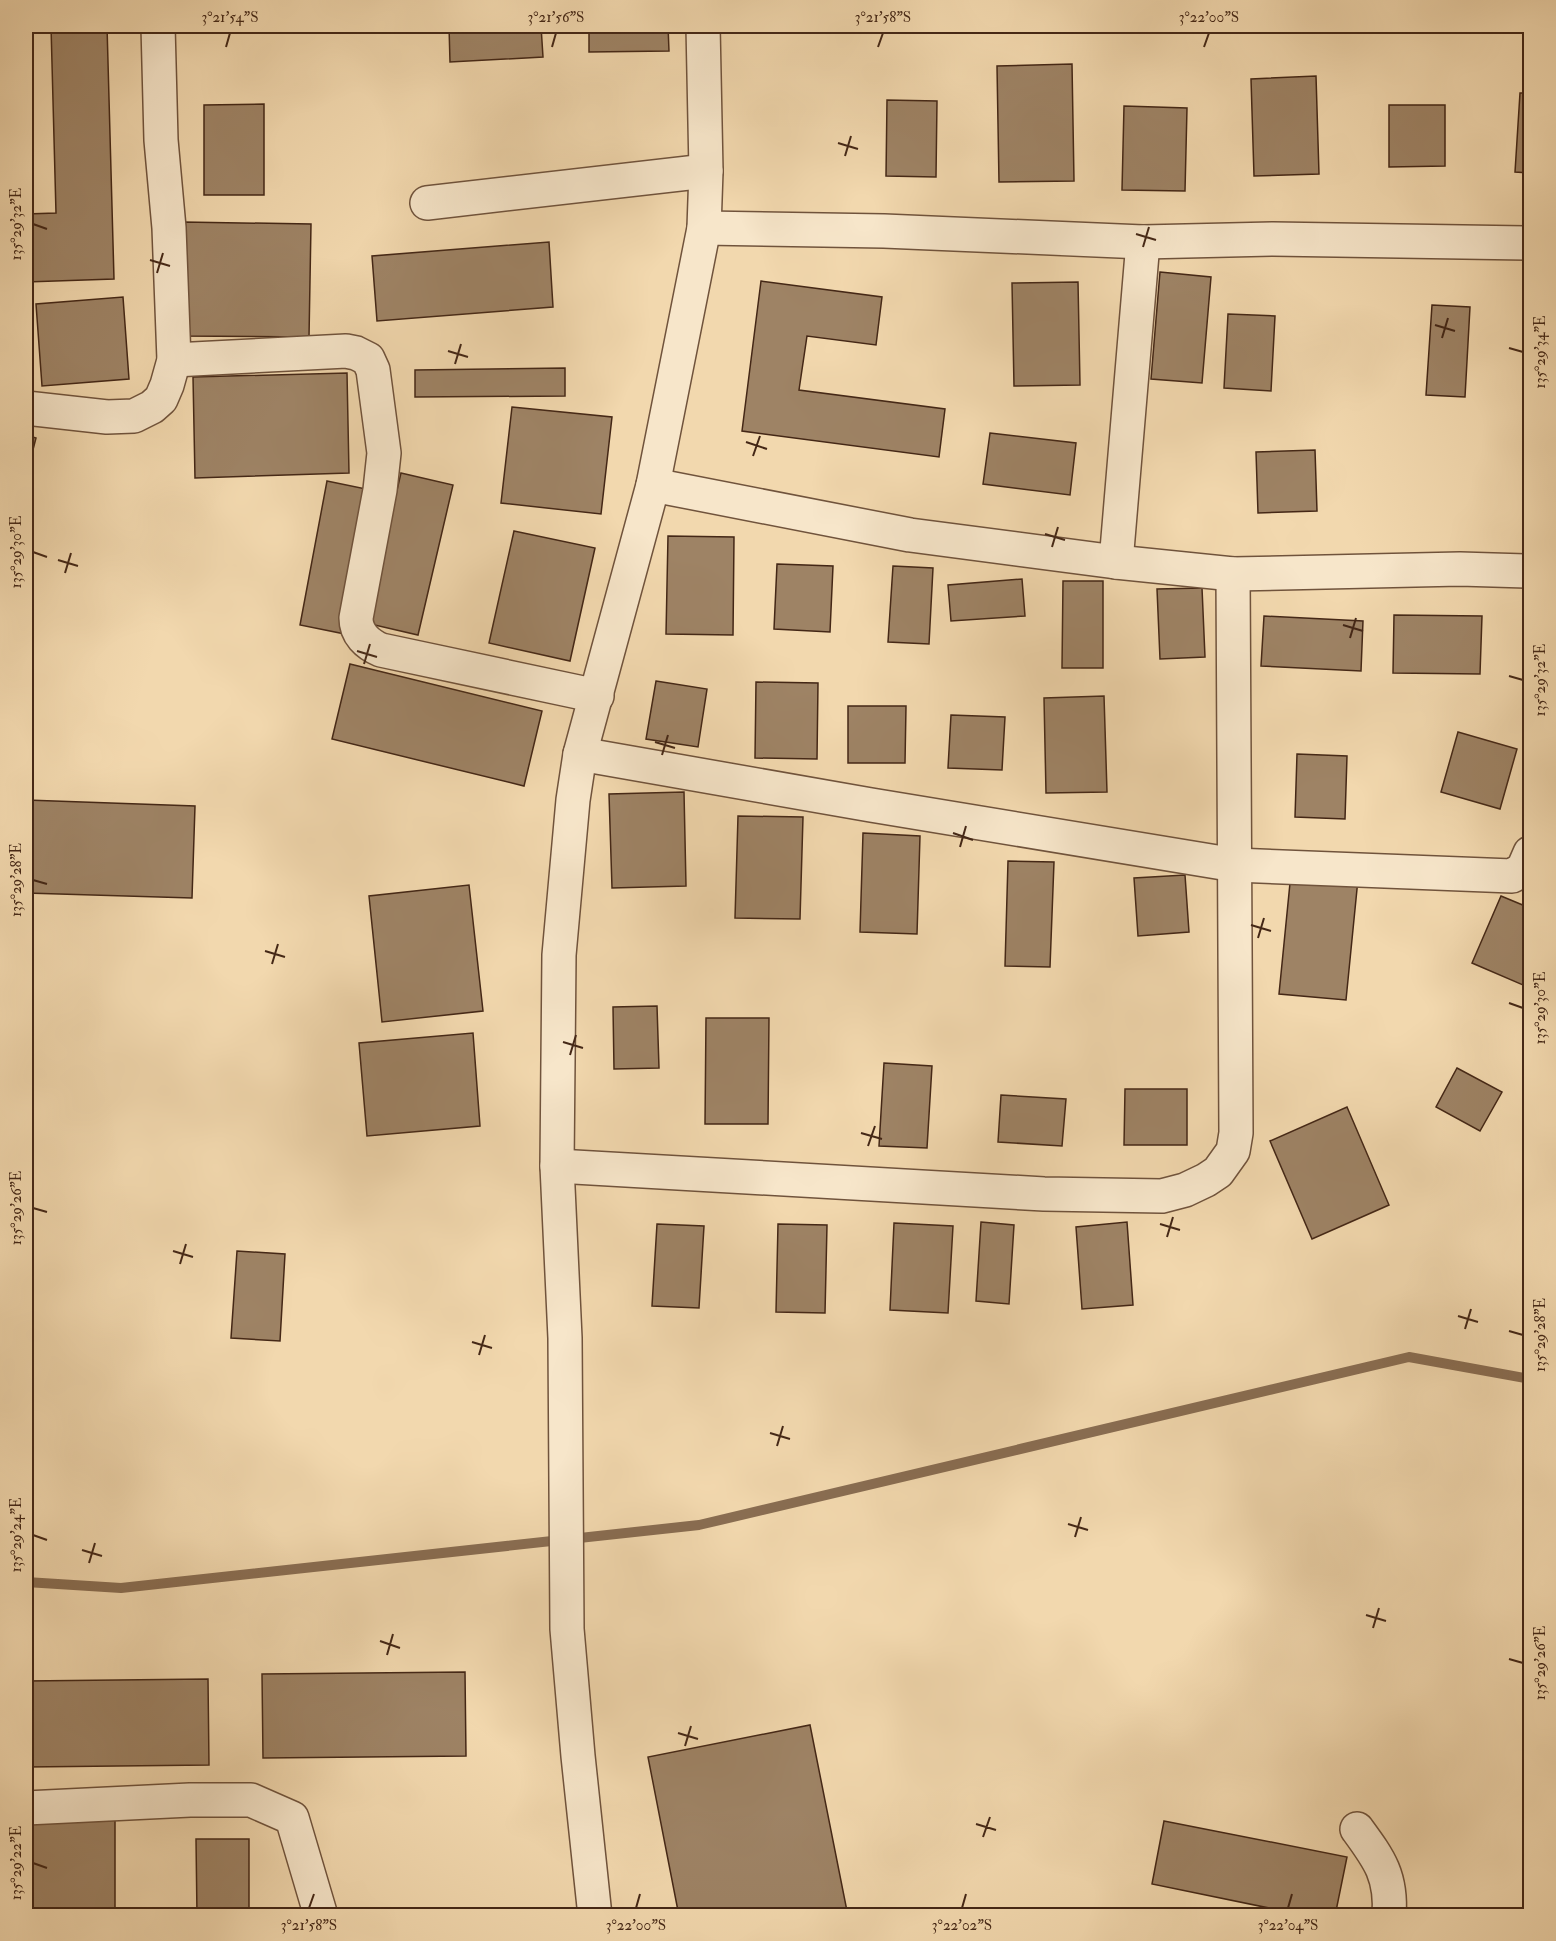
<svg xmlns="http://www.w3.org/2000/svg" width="1556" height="1941" viewBox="0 0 1556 1941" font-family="'IM FELL Double Pica',serif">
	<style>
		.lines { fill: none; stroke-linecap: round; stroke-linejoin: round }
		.stream { stroke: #896d52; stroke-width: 10 }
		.building { fill: #9e8365; stroke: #442716; stroke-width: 1.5 }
		.minor-casing { stroke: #70533c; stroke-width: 36 }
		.minor { stroke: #f7e6ca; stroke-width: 33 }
		.ticks { fill: none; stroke: #442716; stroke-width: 2 }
		.neatline { fill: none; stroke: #442716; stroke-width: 2 }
		.ticks-label { font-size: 15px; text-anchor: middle; fill: #442716 }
	</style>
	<rect width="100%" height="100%" fill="#f2d8ae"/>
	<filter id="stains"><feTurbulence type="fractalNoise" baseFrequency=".00333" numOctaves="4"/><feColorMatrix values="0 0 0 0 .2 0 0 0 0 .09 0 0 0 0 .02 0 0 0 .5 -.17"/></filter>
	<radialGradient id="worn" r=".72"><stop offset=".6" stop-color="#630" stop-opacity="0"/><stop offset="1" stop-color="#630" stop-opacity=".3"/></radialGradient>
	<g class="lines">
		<path class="stream" d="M 26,1582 L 121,1588 L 699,1525 L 1409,1357 L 1530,1379"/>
	</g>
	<g class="building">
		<path d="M 51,26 L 107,26 L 114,279 L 26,282 L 26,214 L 56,213 Z"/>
		<path d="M 449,26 L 541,26 L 543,57 L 450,62 Z"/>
		<path d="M 589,26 L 668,26 L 669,51 L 589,52 Z"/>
		<path d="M 1072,64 L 1074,181 L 999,182 L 997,66 Z"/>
		<path d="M 1316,76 L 1319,174 L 1254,176 L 1251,79 Z"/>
		<path d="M 1520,93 L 1530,93 L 1530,173 L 1515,172 Z"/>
		<path d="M 887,100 L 937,101 L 936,177 L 886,176 Z"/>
		<path d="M 264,104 L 264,195 L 204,195 L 204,105 Z"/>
		<path d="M 1389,105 L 1445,105 L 1445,166 L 1389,167 Z"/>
		<path d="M 1124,106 L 1187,108 L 1185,191 L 1122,190 Z"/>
		<path d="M 183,222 L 311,224 L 309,337 L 181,336 Z"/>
		<path d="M 549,242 L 553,307 L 377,321 L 372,256 Z"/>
		<path d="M 1160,272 L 1211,277 L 1202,383 L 1151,379 Z"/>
		<path d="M 761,281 L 882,297 L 876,345 L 807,336 L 799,390 L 945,409 L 939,457 L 742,431 Z"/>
		<path d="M 1078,282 L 1080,385 L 1014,386 L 1012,283 Z"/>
		<path d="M 123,297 L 129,379 L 42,386 L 36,304 Z"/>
		<path d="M 1432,305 L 1470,307 L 1465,397 L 1426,395 Z"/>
		<path d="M 1228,314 L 1275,316 L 1271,391 L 1224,388 Z"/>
		<path d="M 565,368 L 565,396 L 415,397 L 415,370 Z"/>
		<path d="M 347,373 L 349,473 L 195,478 L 193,377 Z"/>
		<path d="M 512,407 L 612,417 L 601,514 L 501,503 Z"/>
		<path d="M 990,433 L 1076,443 L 1070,495 L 983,484 Z"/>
		<path d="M 26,435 L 36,438 L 26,477 Z"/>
		<path d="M 1315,450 L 1317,511 L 1258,513 L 1256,452 Z"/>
		<path d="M 401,473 L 453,485 L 418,635 L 366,623 Z"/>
		<path d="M 327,481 L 371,490 L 345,634 L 300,625 Z"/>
		<path d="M 514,531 L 595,548 L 570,661 L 489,643 Z"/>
		<path d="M 668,536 L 734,537 L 733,635 L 666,634 Z"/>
		<path d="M 777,564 L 833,566 L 830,632 L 774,629 Z"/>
		<path d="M 893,566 L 933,568 L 929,644 L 888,642 Z"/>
		<path d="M 1022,579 L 1025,616 L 951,621 L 948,585 Z"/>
		<path d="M 1063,581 L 1103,581 L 1103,668 L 1062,668 Z"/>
		<path d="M 1202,588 L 1205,657 L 1160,659 L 1157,589 Z"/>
		<path d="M 1394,615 L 1482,616 L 1480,674 L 1393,673 Z"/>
		<path d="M 1264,616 L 1363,621 L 1361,671 L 1261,666 Z"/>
		<path d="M 350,664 L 542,711 L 524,786 L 332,739 Z"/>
		<path d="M 656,681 L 707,689 L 698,747 L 646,739 Z"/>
		<path d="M 756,682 L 818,683 L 817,759 L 755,758 Z"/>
		<path d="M 1104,696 L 1107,792 L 1046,793 L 1044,698 Z"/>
		<path d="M 848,706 L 906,706 L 905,763 L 848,763 Z"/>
		<path d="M 951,715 L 1005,717 L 1002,770 L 948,768 Z"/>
		<path d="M 1458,732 L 1517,749 L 1500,809 L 1441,792 Z"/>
		<path d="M 1297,754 L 1347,756 L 1345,819 L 1295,817 Z"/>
		<path d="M 684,792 L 686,886 L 612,888 L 609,794 Z"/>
		<path d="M 26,800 L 195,806 L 192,898 L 26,893 Z"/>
		<path d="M 738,816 L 803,817 L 800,919 L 735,918 Z"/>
		<path d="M 863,833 L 920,836 L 917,934 L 860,932 Z"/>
		<path d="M 1008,861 L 1054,862 L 1050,967 L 1005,966 Z"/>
		<path d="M 1291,873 L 1358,879 L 1346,1000 L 1279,994 Z"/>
		<path d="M 1185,875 L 1189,932 L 1138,936 L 1134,878 Z"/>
		<path d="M 469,885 L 483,1011 L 382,1022 L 369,896 Z"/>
		<path d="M 1501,896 L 1530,908 L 1530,988 L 1472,963 Z"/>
		<path d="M 657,1006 L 659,1068 L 614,1069 L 613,1007 Z"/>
		<path d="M 706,1018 L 769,1018 L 768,1124 L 705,1124 Z"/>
		<path d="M 473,1033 L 480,1126 L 367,1136 L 359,1043 Z"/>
		<path d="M 884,1063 L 932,1066 L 927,1148 L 879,1146 Z"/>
		<path d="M 1457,1068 L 1502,1092 L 1480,1131 L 1436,1107 Z"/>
		<path d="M 1125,1089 L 1187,1089 L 1187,1145 L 1124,1145 Z"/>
		<path d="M 1001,1095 L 1066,1099 L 1062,1146 L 998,1142 Z"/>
		<path d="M 1347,1107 L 1389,1205 L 1312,1239 L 1270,1141 Z"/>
		<path d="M 981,1222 L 1014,1225 L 1009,1304 L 976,1301 Z"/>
		<path d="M 1127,1222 L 1133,1305 L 1082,1309 L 1076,1227 Z"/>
		<path d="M 894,1223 L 953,1226 L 948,1313 L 890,1310 Z"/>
		<path d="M 657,1224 L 704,1226 L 699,1308 L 652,1306 Z"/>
		<path d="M 778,1224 L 827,1225 L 825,1313 L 776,1312 Z"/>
		<path d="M 237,1251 L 285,1254 L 280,1341 L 231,1338 Z"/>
		<path d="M 465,1672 L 466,1756 L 263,1758 L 262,1674 Z"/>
		<path d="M 208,1679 L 209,1765 L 26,1767 L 26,1681 Z"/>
		<path d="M 810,1725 L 848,1916 L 679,1916 L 648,1757 Z"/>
		<path d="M 115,1817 L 115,1916 L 26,1916 L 26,1818 Z"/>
		<path d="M 1164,1821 L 1347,1857 L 1335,1916 L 1308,1916 L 1152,1884 Z"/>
		<path d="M 196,1839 L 249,1839 L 249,1916 L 197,1916 Z"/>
	</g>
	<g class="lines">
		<g class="minor-casing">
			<g id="minor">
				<path d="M 427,203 L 706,171"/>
				<path d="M 704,228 L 884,231 L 1143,242 L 1273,239 L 1530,243"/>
				<path d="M 174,360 L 346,351 L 356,353 L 368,359 L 373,370 L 384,453 L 380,490 L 356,618 C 356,634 367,644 381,650 L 597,696"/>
				<path d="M 26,408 L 107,417 L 134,416 L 152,407 L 161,399 L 167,385 L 174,360 L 169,228 L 161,140 L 158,26"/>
				<path d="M 653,485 L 910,535 L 1116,562 L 1233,574 L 1460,569 L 1530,571"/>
				<path d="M 1116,562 L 1143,242"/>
				<path d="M 580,754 L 871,805 L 1235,865 L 1512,876 L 1523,869 L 1530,853"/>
				<path d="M 557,1166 L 1044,1194 L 1162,1196 L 1185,1190 L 1206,1180 L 1218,1172 L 1233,1151 L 1236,1133 L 1233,574"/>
				<path d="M 26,1808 L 190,1800 L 251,1800 L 292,1818 L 321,1916"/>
				<path d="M 1357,1829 C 1379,1859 1392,1876 1389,1916"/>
				<path d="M 595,1916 L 578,1756 L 567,1629 L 565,1338 L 557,1166 L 559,955 L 573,800 L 580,754 L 653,485 L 704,228 L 706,171 L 703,26"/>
			</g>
		</g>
		<use href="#minor" class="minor"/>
	</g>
	<path class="ticks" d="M 226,47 L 230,33M 552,47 L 556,33M 878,47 L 883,33M 1204,47 L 1209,33M 838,143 L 858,149M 845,156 L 851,136M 33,224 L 47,229M 1136,234 L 1156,240M 1143,247 L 1149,227M 150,260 L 170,266M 157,273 L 163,253M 1435,325 L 1455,331M 1442,338 L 1448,318M 1509,348 L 1523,352M 448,351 L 468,357M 455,364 L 461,344M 746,442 L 767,449M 753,456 L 760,436M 1045,534 L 1065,540M 1052,547 L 1058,527M 33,552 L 47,557M 58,560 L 78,566M 65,573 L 71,553M 1343,625 L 1363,631M 1350,638 L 1356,618M 357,651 L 377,657M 364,664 L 370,644M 1509,676 L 1523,680M 655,742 L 675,748M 662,755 L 668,735M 953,833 L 973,840M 960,847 L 966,826M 33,880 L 47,884M 1251,925 L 1271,931M 1258,938 L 1264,918M 265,951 L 285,957M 272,964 L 278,944M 1509,1003 L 1523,1008M 563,1042 L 583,1048M 570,1055 L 576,1035M 861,1133 L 882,1139M 868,1146 L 875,1126M 33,1208 L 47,1212M 1160,1224 L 1180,1230M 1167,1237 L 1173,1217M 173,1251 L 193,1257M 180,1264 L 186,1244M 1458,1316 L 1478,1322M 1465,1329 L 1471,1309M 1509,1331 L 1523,1335M 472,1342 L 492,1348M 479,1355 L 485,1335M 770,1433 L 790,1439M 777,1446 L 783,1426M 1068,1524 L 1088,1530M 33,1535 L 47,1540M 1075,1537 L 1081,1517M 82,1550 L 102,1556M 89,1563 L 95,1543M 1366,1615 L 1386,1621M 1373,1628 L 1379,1608M 380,1641 L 400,1648M 387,1655 L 393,1634M 1509,1659 L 1523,1663M 678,1733 L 698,1739M 685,1746 L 691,1726M 976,1824 L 996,1830M 983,1837 L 990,1817M 33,1863 L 47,1868M 309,1908 L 314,1894M 636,1908 L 640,1894M 962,1908 L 966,1894M 1288,1908 L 1292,1894"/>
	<rect width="1556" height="1941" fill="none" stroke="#f2d8ae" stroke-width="66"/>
	<rect x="33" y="33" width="1490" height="1875" class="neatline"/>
	<g class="ticks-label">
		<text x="230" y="22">3°21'54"S</text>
		<text x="556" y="22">3°21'56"S</text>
		<text x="883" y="22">3°21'58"S</text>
		<text x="1209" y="22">3°22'00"S</text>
		<text transform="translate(16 224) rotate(-90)" y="5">135°29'32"E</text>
		<text transform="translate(1540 352) rotate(-90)" y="5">135°29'34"E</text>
		<text transform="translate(16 552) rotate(-90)" y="5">135°29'30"E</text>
		<text transform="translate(1540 680) rotate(-90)" y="5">135°29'32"E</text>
		<text transform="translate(16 880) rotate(-90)" y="5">135°29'28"E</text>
		<text transform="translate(1540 1008) rotate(-90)" y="5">135°29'30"E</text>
		<text transform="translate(16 1208) rotate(-90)" y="5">135°29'26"E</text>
		<text transform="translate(1540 1335) rotate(-90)" y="5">135°29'28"E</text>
		<text transform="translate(16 1535) rotate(-90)" y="5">135°29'24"E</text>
		<text transform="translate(1540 1663) rotate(-90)" y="5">135°29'26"E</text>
		<text transform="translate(16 1863) rotate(-90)" y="5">135°29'22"E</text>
		<text x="309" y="1930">3°21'58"S</text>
		<text x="636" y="1930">3°22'00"S</text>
		<text x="962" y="1930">3°22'02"S</text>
		<text x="1288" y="1930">3°22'04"S</text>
	</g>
	<rect width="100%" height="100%" filter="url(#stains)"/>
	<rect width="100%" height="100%" fill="url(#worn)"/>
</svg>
